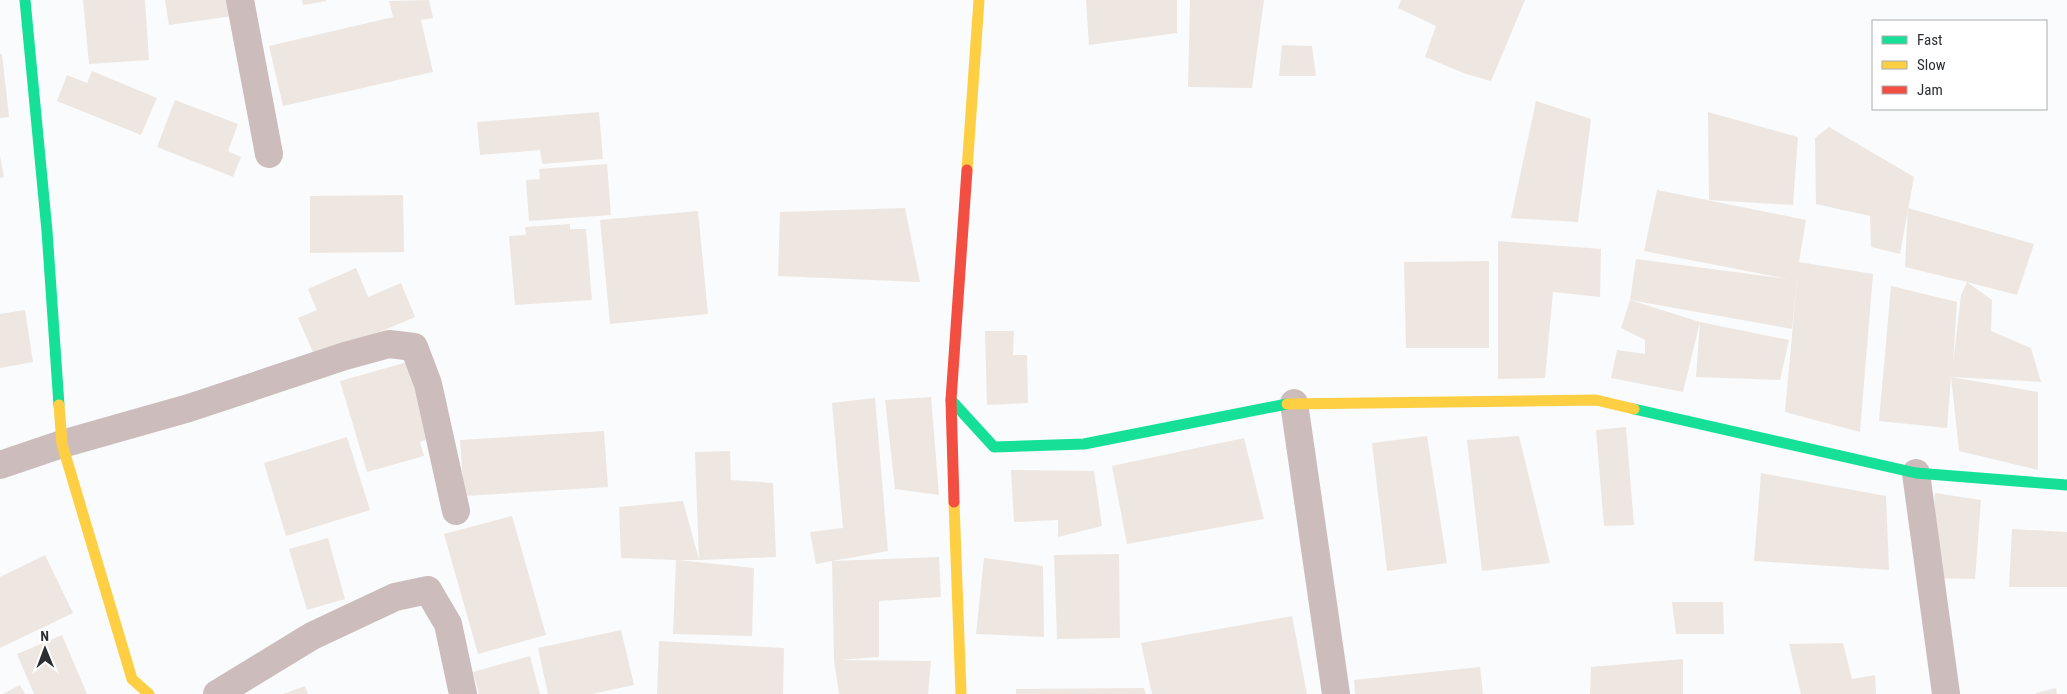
<svg xmlns="http://www.w3.org/2000/svg" width="2067" height="694" viewBox="0 0 2067 694" font-family="'Roboto Condensed',sans-serif">
	<style>
		.building { fill: #eee7e1 }
		.lines { fill: none; stroke-linecap: round; stroke-linejoin: round }
		.street { stroke: #ccbdbc; stroke-width: 28 }
		.fast { stroke: #16e098; stroke-width: 11 }
		.slow { stroke: #ffcf43; stroke-width: 11 }
		.jam { stroke: #f24e42; stroke-width: 11 }
	</style>
	<rect width="100%" height="100%" fill="#f9fbfd"/>
	<g class="building">
		<path d="M 83,0 L 145,0 L 149,60 L 89,64 Z"/>
		<path d="M 165,0 L 231,0 L 233,16 L 169,25 Z"/>
		<path d="M 302,0 L 326,0 L 327,1 L 303,5 Z"/>
		<path d="M 429,0 L 433,18 L 421,20 L 433,72 L 283,106 L 269,46 L 393,17 L 389,1 Z"/>
		<path d="M 1086,0 L 1177,0 L 1177,33 L 1089,45 Z"/>
		<path d="M 1190,0 L 1264,0 L 1252,88 L 1188,87 Z"/>
		<path d="M 1401,0 L 1525,0 L 1491,81 L 1466,74 L 1425,57 L 1436,26 L 1398,8 Z"/>
		<path d="M 1282,45 L 1312,46 L 1316,76 L 1279,76 Z"/>
		<path d="M 0,54 L 2,54 L 9,117 L 0,118 Z"/>
		<path d="M 92,71 L 157,98 L 141,135 L 57,101 L 67,75 L 87,83 Z"/>
		<path d="M 175,100 L 238,124 L 228,151 L 241,157 L 233,177 L 157,147 Z"/>
		<path d="M 1536,101 L 1591,119 L 1578,222 L 1511,218 Z"/>
		<path d="M 599,112 L 603,159 L 542,164 L 540,150 L 480,155 L 477,122 Z"/>
		<path d="M 1708,112 L 1798,137 L 1793,205 L 1709,200 Z"/>
		<path d="M 1829,127 L 1914,177 L 1900,254 L 1871,247 L 1870,216 L 1816,204 L 1815,138 Z"/>
		<path d="M 0,156 L 4,177 L 0,178 Z"/>
		<path d="M 607,164 L 611,215 L 529,221 L 526,180 L 540,179 L 539,169 Z"/>
		<path d="M 1657,190 L 1806,220 L 1799,262 L 1873,274 L 1860,432 L 1785,412 L 1798,269 L 1792,329 L 1630,300 L 1700,322 L 1789,340 L 1780,380 L 1696,377 L 1700,322 L 1683,392 L 1611,378 L 1617,350 L 1645,354 L 1645,340 L 1621,328 L 1630,300 L 1636,259 L 1788,279 L 1644,251 Z"/>
		<path d="M 403,195 L 404,252 L 310,253 L 310,196 Z"/>
		<path d="M 905,208 L 920,282 L 778,276 L 780,212 Z"/>
		<path d="M 1908,208 L 2034,244 L 2017,295 L 1967,282 L 1992,300 L 1991,331 L 2031,348 L 2041,382 L 1951,377 L 2038,392 L 2038,470 L 1959,451 L 1951,377 L 1947,428 L 1879,421 L 1891,286 L 1957,302 L 1953,364 L 1961,295 L 1967,282 L 1905,267 Z"/>
		<path d="M 698,211 L 708,314 L 610,324 L 600,220 Z"/>
		<path d="M 570,224 L 570,229 L 586,229 L 592,300 L 515,305 L 509,236 L 526,235 L 525,227 Z"/>
		<path d="M 1498,241 L 1601,249 L 1600,297 L 1553,292 L 1545,378 L 1498,379 Z"/>
		<path d="M 1489,261 L 1489,348 L 1406,348 L 1404,262 Z"/>
		<path d="M 356,268 L 368,297 L 401,283 L 415,317 L 316,359 L 298,318 L 317,310 L 308,289 Z"/>
		<path d="M 25,310 L 33,362 L 0,368 L 0,314 Z"/>
		<path d="M 985,331 L 1014,331 L 1013,355 L 1027,355 L 1028,403 L 987,405 Z"/>
		<path d="M 411,361 L 434,437 L 420,442 L 424,456 L 367,472 L 340,381 Z"/>
		<path d="M 931,397 L 939,495 L 895,489 L 885,400 Z"/>
		<path d="M 875,398 L 888,551 L 832,561 L 939,557 L 941,597 L 879,601 L 879,657 L 840,660 L 931,661 L 928,694 L 839,694 L 834,660 L 832,561 L 816,564 L 810,532 L 843,528 L 832,403 Z"/>
		<path d="M 1626,427 L 1634,525 L 1604,526 L 1596,430 Z"/>
		<path d="M 604,431 L 608,487 L 464,496 L 460,440 Z"/>
		<path d="M 1427,436 L 1447,563 L 1387,571 L 1372,443 Z"/>
		<path d="M 1519,436 L 1550,563 L 1482,571 L 1467,440 Z"/>
		<path d="M 347,437 L 370,510 L 286,536 L 264,463 Z"/>
		<path d="M 1244,438 L 1264,519 L 1127,544 L 1112,466 Z"/>
		<path d="M 730,451 L 731,480 L 773,483 L 776,557 L 699,560 L 695,452 Z"/>
		<path d="M 1011,470 L 1094,471 L 1102,526 L 1058,537 L 1058,520 L 1014,522 Z"/>
		<path d="M 1761,473 L 1886,496 L 1889,570 L 1754,561 Z"/>
		<path d="M 1935,493 L 1981,500 L 1975,579 L 1930,578 Z"/>
		<path d="M 683,501 L 699,560 L 678,560 L 754,568 L 752,636 L 673,634 L 676,560 L 621,558 L 619,507 Z"/>
		<path d="M 512,516 L 546,635 L 478,654 L 444,534 Z"/>
		<path d="M 2012,529 L 2067,532 L 2067,587 L 2009,587 Z"/>
		<path d="M 328,538 L 345,599 L 307,610 L 289,549 Z"/>
		<path d="M 1119,554 L 1120,638 L 1057,639 L 1054,555 Z"/>
		<path d="M 45,555 L 73,613 L 0,648 L 0,577 Z"/>
		<path d="M 984,558 L 1043,566 L 1044,637 L 976,634 Z"/>
		<path d="M 1672,602 L 1723,602 L 1724,634 L 1676,634 Z"/>
		<path d="M 1292,616 L 1307,694 L 1152,694 L 1141,643 Z"/>
		<path d="M 621,630 L 634,685 L 592,694 L 548,694 L 538,648 Z"/>
		<path d="M 62,635 L 87,694 L 34,694 L 17,654 Z"/>
		<path d="M 659,641 L 784,648 L 783,694 L 657,694 Z"/>
		<path d="M 1843,643 L 1852,679 L 1875,675 L 1876,694 L 1801,694 L 1789,644 Z"/>
		<path d="M 530,656 L 540,694 L 479,694 L 473,672 Z"/>
		<path d="M 1683,659 L 1683,694 L 1590,694 L 1591,667 Z"/>
		<path d="M 1480,667 L 1483,694 L 1355,694 L 1354,680 Z"/>
		<path d="M 20,685 L 25,694 L 3,694 Z"/>
		<path d="M 305,686 L 308,694 L 283,694 Z"/>
		<path d="M 1144,688 L 1146,694 L 1016,694 L 1016,689 Z"/>
		<path d="M 2056,688 L 2057,694 L 2036,694 L 2036,693 Z"/>
	</g>
	<g class="lines">
		<g class="street">
			<path d="M 240,0 L 269,154"/>
			<path d="M 1294,403 L 1336,694"/>
			<path d="M 0,465 L 62,444 L 189,408 L 345,356 L 389,344 L 414,347 L 428,384 L 456,511"/>
			<path d="M 1916,473 L 1946,694"/>
			<path d="M 217,694 L 312,636 L 395,597 L 428,590 L 448,624 L 463,694"/>
		</g>
		<g class="fast">
			<path d="M 25,0 L 47,231 L 59,405"/>
			<path d="M 951,400 L 994,447 L 1084,444 L 1287,404"/>
			<path d="M 1634,409 L 1916,473 L 2067,485"/>
		</g>
		<g class="slow">
			<path d="M 967,170 L 979,0"/>
			<path d="M 1287,404 L 1596,400 L 1634,409"/>
			<path d="M 59,405 L 62,444 L 132,679 L 149,694"/>
			<path d="M 954,502 L 961,694"/>
		</g>
		<path class="jam" d="M 954,502 L 951,400 L 967,170"/>
	</g>
	<rect x="1872" y="20" width="175" height="90" fill="#ffffff" stroke="#aaacad"/>
	<rect x="1882" y="36" width="25" height="8" fill="#16e098" stroke="#aaacad"/>
	<text x="1917" y="45" font-size="15" fill="#2b2f32">Fast</text>
	<rect x="1882" y="61" width="25" height="8" fill="#ffcf43" stroke="#aaacad"/>
	<text x="1917" y="70" font-size="15" fill="#2b2f32">Slow</text>
	<rect x="1882" y="86" width="25" height="8" fill="#f24e42" stroke="#aaacad"/>
	<text x="1917" y="95" font-size="15" fill="#2b2f32">Jam</text>
	<g transform="translate(45 649) rotate(359)" stroke="#ffffff" stroke-width="4" paint-order="stroke">
	<path d="M0-4L9 19L0 12L-9 19Z" fill="#2b2f32"/>
	<text y="-8" font-size="14" font-weight="bold" text-anchor="middle" fill="#2b2f32">N</text>
	</g>
</svg>
